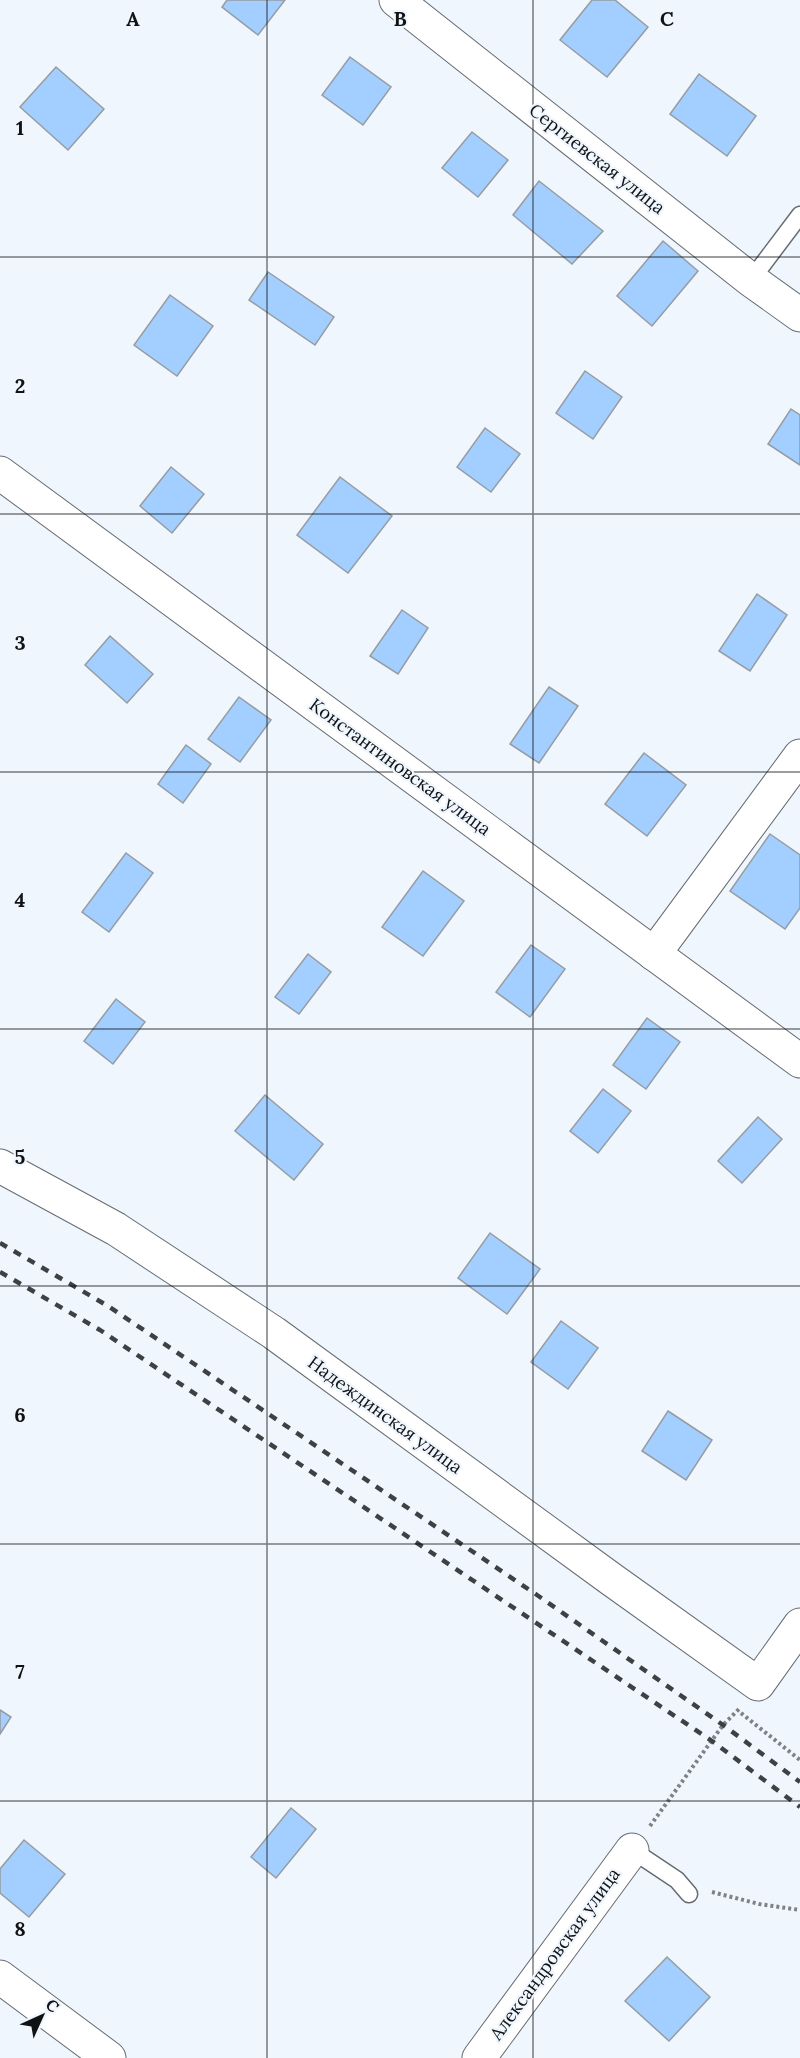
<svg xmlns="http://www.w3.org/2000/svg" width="800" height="2058" viewBox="0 0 800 2058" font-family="Lora,serif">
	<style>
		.building { fill: #a2cfff; stroke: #979ca2; stroke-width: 1.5 }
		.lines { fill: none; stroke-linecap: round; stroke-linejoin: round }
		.lane-casing { stroke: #676c71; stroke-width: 19 }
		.street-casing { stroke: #676c71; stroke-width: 35 }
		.path { stroke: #7e8287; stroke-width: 4; stroke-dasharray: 3 3; stroke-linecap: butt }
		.lane { stroke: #fff; stroke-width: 16 }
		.street { stroke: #fff; stroke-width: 33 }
		.rail { stroke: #3e4144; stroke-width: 4.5; stroke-dasharray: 8 8; stroke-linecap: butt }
		.grid { fill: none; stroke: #101214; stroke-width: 1.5; stroke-opacity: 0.55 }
		.labels { text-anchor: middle; stroke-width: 4.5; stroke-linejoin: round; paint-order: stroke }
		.street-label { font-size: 18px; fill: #101214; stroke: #f0f6fd }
		.grid-label { font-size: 20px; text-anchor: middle; font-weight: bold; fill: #101214; stroke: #f0f6fd; stroke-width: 4.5; stroke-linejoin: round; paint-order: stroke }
	</style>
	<rect width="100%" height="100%" fill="#f0f6fd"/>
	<g class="building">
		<path d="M 227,0 L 285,0 L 258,35 L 222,7 Z"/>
		<path d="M 592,0 L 615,0 L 648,27 L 607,77 L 560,40 Z"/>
		<path d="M 350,57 L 391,87 L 363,125 L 322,95 Z"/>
		<path d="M 56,67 L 104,109 L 68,150 L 20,107 Z"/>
		<path d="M 699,74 L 756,116 L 727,156 L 670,114 Z"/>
		<path d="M 472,132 L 508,160 L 478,197 L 442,168 Z"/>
		<path d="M 539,181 L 603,231 L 572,264 L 513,215 Z"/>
		<path d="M 663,241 L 698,271 L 652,326 L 617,296 Z"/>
		<path d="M 268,272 L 334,317 L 315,345 L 249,300 Z"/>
		<path d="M 170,295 L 213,326 L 177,376 L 134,345 Z"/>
		<path d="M 585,371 L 622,397 L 593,439 L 556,413 Z"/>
		<path d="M 791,409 L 800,415 L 800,465 L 768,444 Z"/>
		<path d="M 485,428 L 520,454 L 491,492 L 457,467 Z"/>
		<path d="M 171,467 L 204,494 L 172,533 L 140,506 Z"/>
		<path d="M 340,477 L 392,516 L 348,573 L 297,535 Z"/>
		<path d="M 757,594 L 787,615 L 750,671 L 719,651 Z"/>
		<path d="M 402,610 L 428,628 L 398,674 L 370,656 Z"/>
		<path d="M 110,636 L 153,674 L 127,703 L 85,665 Z"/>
		<path d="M 549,687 L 578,706 L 539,763 L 510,744 Z"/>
		<path d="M 239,697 L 271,720 L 240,762 L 208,739 Z"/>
		<path d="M 186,745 L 211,764 L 183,803 L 158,784 Z"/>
		<path d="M 644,753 L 686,785 L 647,836 L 605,804 Z"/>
		<path d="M 770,834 L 800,855 L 800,908 L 785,929 L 730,891 Z"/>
		<path d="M 126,853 L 153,873 L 109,932 L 82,912 Z"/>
		<path d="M 423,871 L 464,901 L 423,956 L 382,927 Z"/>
		<path d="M 531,945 L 565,969 L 530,1017 L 496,992 Z"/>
		<path d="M 308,954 L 331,972 L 299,1014 L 275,997 Z"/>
		<path d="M 116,999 L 145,1022 L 113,1064 L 84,1041 Z"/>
		<path d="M 647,1018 L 680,1042 L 646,1089 L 613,1065 Z"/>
		<path d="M 603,1089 L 631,1111 L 598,1153 L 570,1131 Z"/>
		<path d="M 265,1095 L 323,1144 L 294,1180 L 235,1131 Z"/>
		<path d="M 758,1117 L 782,1139 L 742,1183 L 718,1161 Z"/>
		<path d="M 490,1233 L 540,1269 L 507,1314 L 458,1278 Z"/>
		<path d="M 561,1321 L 598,1348 L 568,1389 L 531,1362 Z"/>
		<path d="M 668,1411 L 712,1440 L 686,1480 L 642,1451 Z"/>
		<path d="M 0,1710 L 11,1717 L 0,1734 Z"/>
		<path d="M 291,1808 L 316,1829 L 276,1878 L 251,1857 Z"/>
		<path d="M 24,1840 L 65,1874 L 29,1917 L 0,1893 L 0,1869 Z"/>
		<path d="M 667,1957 L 710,1997 L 669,2041 L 625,2001 Z"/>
	</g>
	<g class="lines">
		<g class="lane-casing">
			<g id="lane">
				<path d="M 751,280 L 800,215"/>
				<path d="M 632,1850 L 677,1880 L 689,1894"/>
			</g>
		</g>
		<g class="street-casing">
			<g id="street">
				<path d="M 396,0 L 751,280 L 800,315"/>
				<path d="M 0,473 L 800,1061"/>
				<path d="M 654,954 L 800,756"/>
				<path d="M 0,1166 L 116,1229 L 274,1333 L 611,1579 L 758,1684 L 800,1625"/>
				<path d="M 0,1977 L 109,2058"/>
				<path d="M 479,2058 L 632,1850"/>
			</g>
		</g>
		<g class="path">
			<path d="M 741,1713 L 800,1760"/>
			<path d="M 650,1826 L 723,1725 L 740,1708"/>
			<path d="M 712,1892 L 759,1904 L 800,1910"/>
		</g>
		<use href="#lane" class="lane"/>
		<use href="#street" class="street"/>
		<g class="rail">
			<path d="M 0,1243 L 108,1306 L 270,1415 L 537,1595 L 723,1725 L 800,1782"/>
			<path d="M 0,1272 L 100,1330 L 712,1741 L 800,1807"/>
		</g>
	</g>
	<path class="grid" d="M 267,0 L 267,2058M 533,0 L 533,2058M 0,257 L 800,257M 0,514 L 800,514M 0,772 L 800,772M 0,1029 L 800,1029M 0,1286 L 800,1286M 0,1544 L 800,1544M 0,1801 L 800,1801"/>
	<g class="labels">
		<g class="street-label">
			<text transform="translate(597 159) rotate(38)" y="6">Сергиевская улица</text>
			<text transform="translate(400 767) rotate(36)" y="6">Константиновская улица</text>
			<text transform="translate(385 1415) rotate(36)" y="6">Надеждинская улица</text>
			<text transform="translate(555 1954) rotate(-54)" y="6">Александровская улица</text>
		</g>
	</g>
	<g class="grid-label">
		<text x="133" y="26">A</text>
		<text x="400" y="26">B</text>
		<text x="667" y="26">C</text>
		<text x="20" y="135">1</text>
		<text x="20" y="393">2</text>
		<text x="20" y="650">3</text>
		<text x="20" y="907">4</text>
		<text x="20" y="1164">5</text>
		<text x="20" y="1422">6</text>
		<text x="20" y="1679">7</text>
		<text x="20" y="1936">8</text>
	</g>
	<g transform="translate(42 2016) rotate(45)" stroke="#f0f6fd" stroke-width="4.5" paint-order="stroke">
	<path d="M0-4.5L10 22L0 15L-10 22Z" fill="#101214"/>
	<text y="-9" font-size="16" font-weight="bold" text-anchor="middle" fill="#101214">С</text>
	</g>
</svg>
